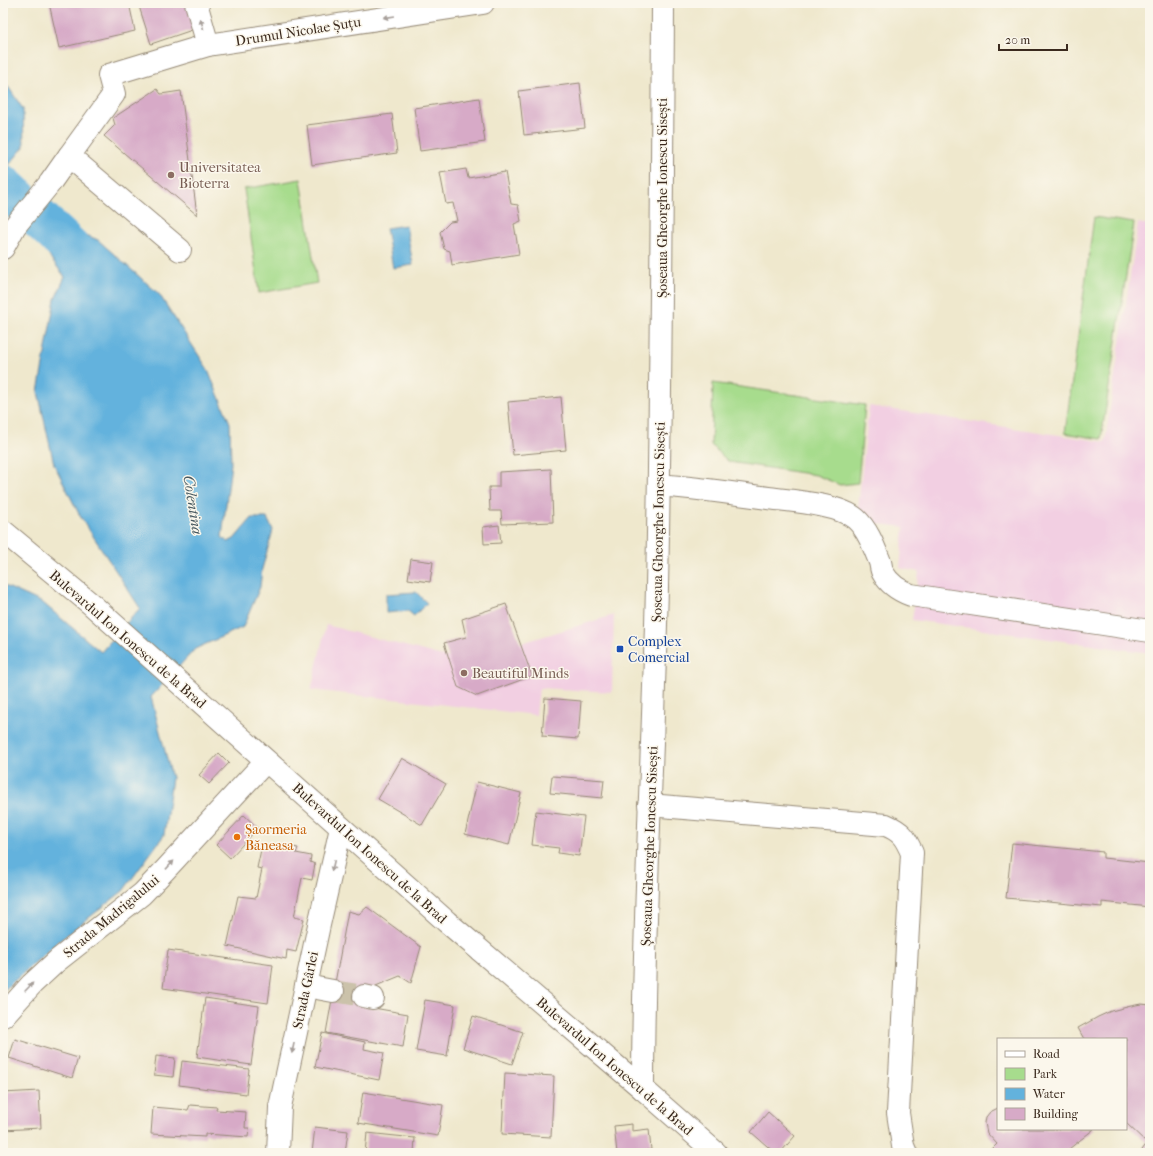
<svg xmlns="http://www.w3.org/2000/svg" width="1153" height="1156" viewBox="0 0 1153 1156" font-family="'IM FELL French Canon',serif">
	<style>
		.built { fill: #f2cfe2 }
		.green { fill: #a7dc8d; stroke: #718356 }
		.water { fill: #63b2dd; stroke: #4f6e7e }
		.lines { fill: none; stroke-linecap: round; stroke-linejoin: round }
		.river { stroke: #63b2dd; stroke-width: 41 }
		.building { fill: #d7aac7 }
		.minor-tunnel { stroke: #cbc2aa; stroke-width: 22; stroke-dasharray: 22 11; stroke-linecap: butt }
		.minor-casing { stroke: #958976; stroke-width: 24 }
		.major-casing { stroke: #958976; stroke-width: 24 }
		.minor { stroke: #fff; stroke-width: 22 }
		.major { stroke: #fff; stroke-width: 22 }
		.oneway { fill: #a79f9a }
		.education-dot { fill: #8d6e63; stroke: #fbf7ec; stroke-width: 1.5 }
		.transit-dot { fill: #1a4fb4; stroke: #fbf7ec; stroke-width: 1.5 }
		.food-dot { fill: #e8710a; stroke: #fbf7ec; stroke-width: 1.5 }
		.labels { text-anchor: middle; stroke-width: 3; stroke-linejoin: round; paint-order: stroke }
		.street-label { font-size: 14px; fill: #3b2a1e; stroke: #fbf7ec }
		.education-label { font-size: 14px; fill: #785e54; stroke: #fbf7ec; text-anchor: start }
		.transit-label { font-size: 14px; fill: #164399; stroke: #fbf7ec; text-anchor: start }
		.food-label { font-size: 14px; fill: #c56008; stroke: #fbf7ec; text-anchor: start }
		.water-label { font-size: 15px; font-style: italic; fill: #495a61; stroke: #fbf7ec }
	</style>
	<rect width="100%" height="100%" fill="#fbf7ec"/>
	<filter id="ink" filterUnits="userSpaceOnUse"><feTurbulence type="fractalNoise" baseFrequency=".025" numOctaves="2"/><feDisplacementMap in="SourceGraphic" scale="8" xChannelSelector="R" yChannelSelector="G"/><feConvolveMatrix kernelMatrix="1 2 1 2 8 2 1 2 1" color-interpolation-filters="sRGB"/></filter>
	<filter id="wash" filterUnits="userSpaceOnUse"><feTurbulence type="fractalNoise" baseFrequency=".012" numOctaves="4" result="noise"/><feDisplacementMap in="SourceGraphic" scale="16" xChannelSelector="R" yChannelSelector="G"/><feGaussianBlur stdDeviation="0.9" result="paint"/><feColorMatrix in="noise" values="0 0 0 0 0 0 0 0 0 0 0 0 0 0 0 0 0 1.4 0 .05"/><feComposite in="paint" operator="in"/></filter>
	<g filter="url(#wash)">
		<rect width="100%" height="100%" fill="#efe8cd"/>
		<g class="built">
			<path d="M 1138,223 L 1150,225 L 1150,653 L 912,620 L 919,572 L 900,568 L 904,527 L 871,523 L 858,508 L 869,406 L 1105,442 Z"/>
			<path d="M 614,615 L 612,692 L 539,688 L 536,715 L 311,690 L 326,625 L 450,658 L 521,643 Z"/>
		</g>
		<g class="green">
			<path d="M 301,179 L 317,283 L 259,293 L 244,189 Z"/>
			<path d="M 1094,217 L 1134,223 L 1101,439 L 1065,433 Z"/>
			<path d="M 713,383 L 865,405 L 858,483 L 840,485 L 816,475 L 729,462 L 711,445 Z"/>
		</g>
		<g class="water">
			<path d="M 3,79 L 23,109 L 24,147 L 3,172 Z"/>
			<path d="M 56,222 L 98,240 L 159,294 L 207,368 L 230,423 L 231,464 L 222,537 L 228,542 L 234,539 L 252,518 L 267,518 L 273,530 L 262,569 L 260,587 L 243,627 L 195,649 L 151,697 L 172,778 L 164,835 L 123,891 L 58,942 L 3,991 L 3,585 L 43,603 L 101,652 L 140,608 L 80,516 L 54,464 L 38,392 L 55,299 L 65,277 L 46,252 L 35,240 Z"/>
			<path d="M 406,225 L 413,265 L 393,268 L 386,228 Z"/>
			<path d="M 416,592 L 427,603 L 414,616 L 408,611 L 386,613 L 386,594 Z"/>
		</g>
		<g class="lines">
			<path class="river" d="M 3,185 L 90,266"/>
		</g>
		<g id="blocks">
			<g class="building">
				<path d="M 49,3 L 129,3 L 135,31 L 59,48 Z"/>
				<path d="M 138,3 L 187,3 L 195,29 L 151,44 Z"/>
				<path d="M 580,83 L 585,128 L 524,135 L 519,91 Z"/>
				<path d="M 157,89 L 161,94 L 181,91 L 197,215 L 104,136 L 115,125 L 113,118 Z"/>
				<path d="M 479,98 L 485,142 L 420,151 L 414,108 Z"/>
				<path d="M 392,114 L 397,153 L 312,165 L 307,125 Z"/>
				<path d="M 466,169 L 468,178 L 505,172 L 511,204 L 518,205 L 521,221 L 514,224 L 519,254 L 452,265 L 450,251 L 444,249 L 440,232 L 450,222 L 457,221 L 453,203 L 446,204 L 440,173 Z"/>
				<path d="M 561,397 L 566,450 L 513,455 L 508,402 Z"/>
				<path d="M 551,469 L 553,522 L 502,524 L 501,511 L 490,511 L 489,487 L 499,487 L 499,472 Z"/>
				<path d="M 499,525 L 501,543 L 484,544 L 483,527 Z"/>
				<path d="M 411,559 L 433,562 L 430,582 L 408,579 Z"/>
				<path d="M 506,604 L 532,676 L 477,696 L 458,687 L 444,643 L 466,637 L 462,619 Z"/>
				<path d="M 545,698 L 581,701 L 578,739 L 542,736 Z"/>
				<path d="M 219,753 L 229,763 L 209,784 L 199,775 Z"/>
				<path d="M 402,758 L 446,784 L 422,825 L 378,799 Z"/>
				<path d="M 552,776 L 604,780 L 602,798 L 550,793 Z"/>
				<path d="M 477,782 L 521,793 L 509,845 L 465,834 Z"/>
				<path d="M 536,811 L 584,817 L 579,856 L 558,853 L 559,848 L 532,845 Z"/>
				<path d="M 244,815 L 258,828 L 230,858 L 216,845 Z"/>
				<path d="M 1012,843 L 1103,852 L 1103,858 L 1150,863 L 1150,907 L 1102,902 L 1102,907 L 1006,898 Z"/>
				<path d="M 279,844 L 298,848 L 296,853 L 311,856 L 310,862 L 315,864 L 312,880 L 302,878 L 294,917 L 304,919 L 296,952 L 287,950 L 286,959 L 227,946 L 238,896 L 256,898 L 262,869 L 257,868 L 262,845 L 279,848 Z"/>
				<path d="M 367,907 L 421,947 L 411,983 L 400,976 L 366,990 L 362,1006 L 408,1014 L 403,1047 L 326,1033 L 348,911 L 359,914 Z"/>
				<path d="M 168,950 L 273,965 L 268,1003 L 163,988 Z"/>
				<path d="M 205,998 L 259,1006 L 251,1065 L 197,1057 Z"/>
				<path d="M 425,1000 L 455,1005 L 447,1056 L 416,1051 Z"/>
				<path d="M 1141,1004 L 1150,1005 L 1150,1153 L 1140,1153 L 1147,1143 L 1126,1123 L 1126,1039 L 1084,1039 L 1078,1028 L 1098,1017 L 1111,1011 L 1131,1006 Z"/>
				<path d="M 473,1016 L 523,1032 L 512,1064 L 463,1048 Z"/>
				<path d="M 322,1033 L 365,1042 L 364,1049 L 384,1053 L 379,1080 L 315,1067 Z"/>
				<path d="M 15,1039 L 78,1058 L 72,1078 L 9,1058 Z"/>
				<path d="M 156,1056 L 175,1058 L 173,1077 L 154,1075 Z"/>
				<path d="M 182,1061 L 249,1069 L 246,1094 L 179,1085 Z"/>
				<path d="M 505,1073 L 554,1076 L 551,1137 L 502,1134 Z"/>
				<path d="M 39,1091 L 41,1128 L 3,1130 L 3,1093 Z"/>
				<path d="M 363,1092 L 443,1105 L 438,1136 L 358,1123 Z"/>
				<path d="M 190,1105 L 217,1107 L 216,1110 L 246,1112 L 245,1128 L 249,1128 L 248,1137 L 205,1134 L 205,1137 L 151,1134 L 153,1107 L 188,1110 Z"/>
				<path d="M 998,1108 L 998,1129 L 1094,1129 L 1064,1153 L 988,1153 L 997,1144 L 987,1133 L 985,1123 L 986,1117 L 990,1112 Z"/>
				<path d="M 768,1112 L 795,1136 L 780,1153 L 775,1153 L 751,1132 Z"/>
				<path d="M 632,1124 L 632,1131 L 649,1129 L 651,1150 L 617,1153 L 614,1126 Z"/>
				<path d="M 315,1127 L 348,1131 L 345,1153 L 312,1153 Z"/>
				<path d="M 367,1133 L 415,1138 L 414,1153 L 365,1153 Z"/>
			</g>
		</g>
	</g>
	<g filter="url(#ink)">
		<use href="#blocks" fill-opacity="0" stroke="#958976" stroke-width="1"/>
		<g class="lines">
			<path class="minor-tunnel" d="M 333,991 L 364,996"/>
			<g class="minor-casing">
				<g id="minor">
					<path d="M 196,3 L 208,45"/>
					<path d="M 3,248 L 15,226 L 50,183 L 69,156"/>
					<path d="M 180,250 L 69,156 L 114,94 L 109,75 L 208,45 L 483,3"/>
					<path d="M 659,485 C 695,488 732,493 768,498 C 791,501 839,504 856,519 C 868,530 874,547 880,562 C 881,565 881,570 883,573 C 889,584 900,591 911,595 L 1150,631"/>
					<path d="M 3,531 L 91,604 L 447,922 L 643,1089"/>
					<path d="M 649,805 L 886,825 C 902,832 905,837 912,853 L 898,1113 L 903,1146 L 906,1153"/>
					<path d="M 306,986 L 333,991"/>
					<path d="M 364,996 L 373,998"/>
					<path d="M 3,1016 L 32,984 L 58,960 L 142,894 L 165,870 L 266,761"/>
					<path d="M 278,1153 L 280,1107 L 319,925 L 341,828"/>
				</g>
			</g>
			<g class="major-casing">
				<path id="major" d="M 663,3 C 662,198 661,392 657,587 C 653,754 643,921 643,1089 L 716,1153"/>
			</g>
			<use href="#minor" class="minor"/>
			<use href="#major" class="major"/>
		</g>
		<defs><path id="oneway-solid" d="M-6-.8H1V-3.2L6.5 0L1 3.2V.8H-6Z"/></defs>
		<g class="oneway">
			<use href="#oneway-solid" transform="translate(389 17) rotate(171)"/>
			<use href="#oneway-solid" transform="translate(202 24) rotate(-106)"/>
			<use href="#oneway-solid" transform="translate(170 865) rotate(-47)"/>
			<use href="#oneway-solid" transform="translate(333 866) rotate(103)"/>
			<use href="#oneway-solid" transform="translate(29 987) rotate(-46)"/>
			<use href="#oneway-solid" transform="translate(293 1048) rotate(102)"/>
		</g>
	</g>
	<g class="education-dot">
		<circle cx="171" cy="175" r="4"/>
		<circle cx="464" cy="673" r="4"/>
	</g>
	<rect class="transit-dot" x="616" y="645" width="8" height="8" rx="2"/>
	<circle class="food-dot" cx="237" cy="837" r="4"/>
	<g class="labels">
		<g class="street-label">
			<text transform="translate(298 31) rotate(-9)" y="5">Drumul Nicolae Șuțu</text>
			<text transform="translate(662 198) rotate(-90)" y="5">Șoseaua Gheorghe Ionescu Sisești</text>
			<text transform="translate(658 522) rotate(-89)" y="5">Șoseaua Gheorghe Ionescu Sisești</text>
			<text transform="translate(128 639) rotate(41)" y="5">Bulevardul Ion Ionescu de la Brad</text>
			<text transform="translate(649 846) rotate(-88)" y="5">Șoseaua Gheorghe Ionescu Sisești</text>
			<text transform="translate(370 853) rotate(42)" y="5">Bulevardul Ion Ionescu de la Brad</text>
			<text transform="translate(111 916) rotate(-40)" y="5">Strada Madrigalului</text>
			<text transform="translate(305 990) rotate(-78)" y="5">Strada Gârlei</text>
			<text transform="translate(615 1066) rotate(41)" y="5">Bulevardul Ion Ionescu de la Brad</text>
		</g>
		<g class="education-label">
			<text x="179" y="172">Universitatea<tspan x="179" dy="16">Bioterra</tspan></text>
			<text x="472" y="678">Beautiful Minds</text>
		</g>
		<g class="transit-label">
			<text x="628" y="646">Complex<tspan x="628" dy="16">Comercial</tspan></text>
		</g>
		<g class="food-label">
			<text x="245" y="834">Șaormeria<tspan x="245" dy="16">Băneasa</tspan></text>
		</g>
		<g class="water-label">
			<text transform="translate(193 505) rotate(81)" y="5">Colentina</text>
		</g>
	</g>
	<rect width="1153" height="1156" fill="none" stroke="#fbf7ec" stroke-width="16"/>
	<rect x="997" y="1038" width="130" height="92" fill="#fbf7ec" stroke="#aea59a"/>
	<rect x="1005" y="1051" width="20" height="6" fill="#ffffff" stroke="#aea59a"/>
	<text x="1033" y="1058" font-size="12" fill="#3b2a1e">Road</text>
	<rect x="1005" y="1068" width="20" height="12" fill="#a7dc8d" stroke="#aea59a"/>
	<text x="1033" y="1078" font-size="12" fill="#3b2a1e">Park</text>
	<rect x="1005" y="1088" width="20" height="12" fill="#63b2dd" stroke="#aea59a"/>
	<text x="1033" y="1098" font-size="12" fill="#3b2a1e">Water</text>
	<rect x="1005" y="1108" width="20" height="12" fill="#d7aac7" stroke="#aea59a"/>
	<text x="1033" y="1118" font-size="12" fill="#3b2a1e">Building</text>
	<path d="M999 44v6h68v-6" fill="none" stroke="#3b2a1e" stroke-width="2"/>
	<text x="1005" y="44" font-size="12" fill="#3b2a1e" stroke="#fbf7ec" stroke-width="3" paint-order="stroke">20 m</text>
</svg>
